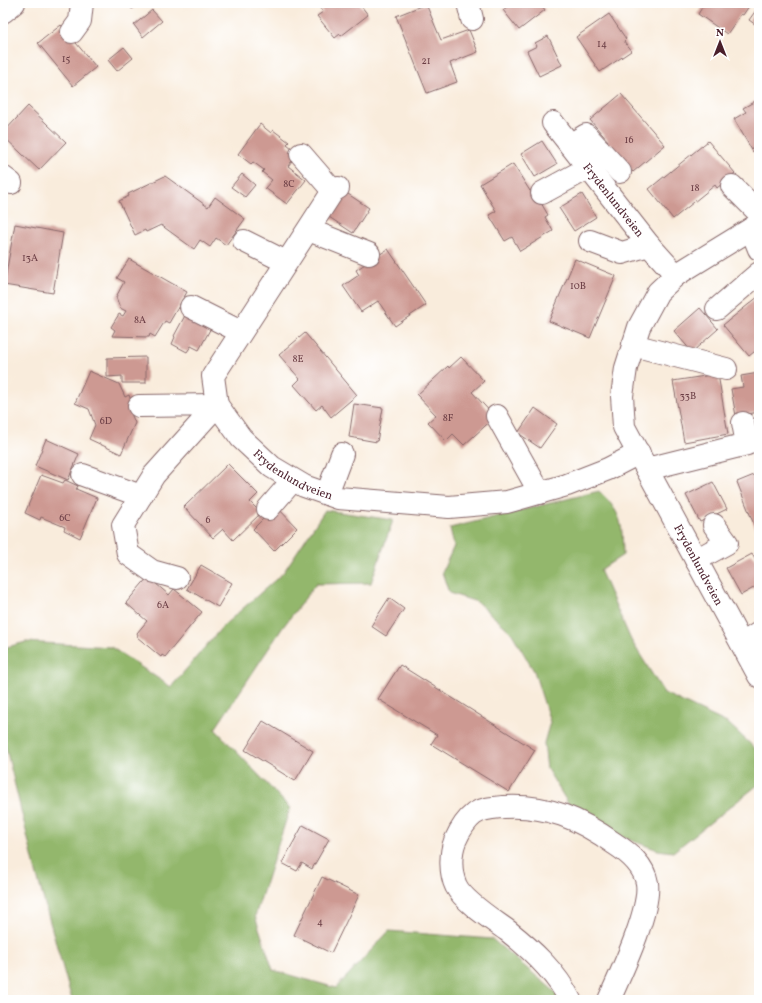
<svg xmlns="http://www.w3.org/2000/svg" width="762" height="1003" viewBox="0 0 762 1003" font-family="Vollkorn,serif">
	<style>
		.forest { fill: #93b76c; stroke: #6e6b4c }
		.building { fill: #cd9992 }
		.lines { fill: none; stroke-linecap: round; stroke-linejoin: round }
		.minor-casing { stroke: #876769; stroke-width: 24 }
		.minor { stroke: #fff; stroke-width: 22 }
		.labels { text-anchor: middle; stroke-width: 3.5; stroke-linejoin: round; paint-order: stroke }
		.number-label { font-size: 10px; fill: #6b3e45 }
		.street-label { font-size: 12px; fill: #4a1f2b; stroke: #fff }
	</style>
	<rect width="100%" height="100%" fill="#fff"/>
	<filter id="ink" filterUnits="userSpaceOnUse"><feTurbulence type="fractalNoise" baseFrequency=".025" numOctaves="2"/><feDisplacementMap in="SourceGraphic" scale="8" xChannelSelector="R" yChannelSelector="G"/><feConvolveMatrix kernelMatrix="1 2 1 2 8 2 1 2 1" color-interpolation-filters="sRGB"/></filter>
	<filter id="wash" filterUnits="userSpaceOnUse"><feTurbulence type="fractalNoise" baseFrequency=".012" numOctaves="4" result="noise"/><feDisplacementMap in="SourceGraphic" scale="16" xChannelSelector="R" yChannelSelector="G"/><feGaussianBlur stdDeviation="0.9" result="paint"/><feColorMatrix in="noise" values="0 0 0 0 0 0 0 0 0 0 0 0 0 0 0 0 0 1.4 0 .05"/><feComposite in="paint" operator="in"/></filter>
	<g filter="url(#wash)">
		<rect width="100%" height="100%" fill="#f9ecdc"/>
		<g class="forest">
			<path d="M 599,491 C 623,514 622,524 623,555 L 600,570 L 631,640 L 664,693 L 729,724 L 759,752 L 759,784 L 673,852 L 658,850 L 608,832 L 569,805 L 547,769 L 544,743 L 550,722 L 534,671 L 511,632 L 477,602 L 449,593 L 442,572 L 454,546 L 450,528 Z"/>
			<path d="M 325,510 L 393,520 L 371,583 L 316,584 L 283,627 L 215,729 L 290,808 L 255,916 L 273,970 L 336,988 L 389,931 L 492,939 L 565,1000 L 72,1000 L 37,876 L 3,736 L 3,648 L 26,642 L 111,647 L 171,687 L 223,626 L 283,573 Z"/>
		</g>
		<g id="blocks">
			<g class="building">
				<path d="M 127,3 L 140,3 L 132,9 Z"/>
				<path d="M 316,3 L 359,3 L 368,15 L 341,36 L 340,34 L 335,38 L 317,16 L 323,12 Z"/>
				<path d="M 512,3 L 540,3 L 545,10 L 519,30 L 503,10 Z"/>
				<path d="M 705,3 L 751,3 L 743,15 L 741,14 L 727,34 L 698,14 Z"/>
				<path d="M 426,4 L 441,40 L 469,30 L 478,52 L 450,63 L 457,82 L 427,93 L 396,16 Z"/>
				<path d="M 759,6 L 759,27 L 749,20 Z"/>
				<path d="M 152,10 L 162,21 L 143,37 L 134,25 Z"/>
				<path d="M 609,14 L 626,39 L 624,41 L 631,51 L 600,72 L 576,37 Z"/>
				<path d="M 61,25 L 96,67 L 73,86 L 38,43 Z"/>
				<path d="M 548,36 L 562,65 L 539,76 L 527,51 L 537,46 L 535,43 Z"/>
				<path d="M 124,47 L 133,58 L 117,71 L 108,60 Z"/>
				<path d="M 621,94 L 665,145 L 633,172 L 616,152 L 614,154 L 605,143 L 608,141 L 590,120 Z"/>
				<path d="M 759,99 L 759,149 L 753,152 L 734,119 L 746,112 L 743,108 Z"/>
				<path d="M 28,106 L 66,142 L 39,170 L 3,136 L 3,133 Z"/>
				<path d="M 260,124 L 271,133 L 273,130 L 289,142 L 287,144 L 298,153 L 288,166 L 306,180 L 287,204 L 265,188 L 272,180 L 262,172 L 264,170 L 253,162 L 251,164 L 238,154 Z"/>
				<path d="M 542,141 L 557,164 L 535,177 L 521,154 Z"/>
				<path d="M 708,141 L 735,173 L 717,188 L 715,185 L 673,219 L 649,189 Z"/>
				<path d="M 513,164 L 530,191 L 533,189 L 548,215 L 545,217 L 553,231 L 520,251 L 512,237 L 505,241 L 489,215 L 496,211 L 480,184 Z"/>
				<path d="M 242,174 L 255,185 L 245,197 L 231,187 Z"/>
				<path d="M 165,176 L 208,207 L 215,197 L 245,219 L 226,245 L 216,238 L 210,247 L 200,240 L 194,249 L 161,225 L 146,232 L 145,230 L 135,235 L 119,201 L 129,196 L 128,194 Z"/>
				<path d="M 345,192 L 369,208 L 353,233 L 329,217 Z"/>
				<path d="M 582,194 L 596,217 L 574,231 L 559,208 Z"/>
				<path d="M 15,224 L 63,233 L 53,293 L 4,285 Z"/>
				<path d="M 388,249 L 426,305 L 395,326 L 378,301 L 361,312 L 343,286 L 359,275 L 356,270 Z"/>
				<path d="M 129,259 L 187,292 L 169,323 L 165,321 L 155,337 L 150,334 L 149,337 L 112,336 L 115,330 L 111,327 L 119,314 L 123,316 L 126,311 L 120,308 L 116,297 L 124,282 L 117,278 Z"/>
				<path d="M 575,259 L 616,276 L 590,338 L 549,321 Z"/>
				<path d="M 759,296 L 759,348 L 749,356 L 723,325 Z"/>
				<path d="M 700,308 L 718,329 L 692,352 L 674,331 Z"/>
				<path d="M 188,310 L 213,324 L 199,350 L 191,346 L 187,352 L 172,344 L 175,337 L 174,336 Z"/>
				<path d="M 305,333 L 357,395 L 331,417 L 322,405 L 316,410 L 294,385 L 300,379 L 279,355 Z"/>
				<path d="M 146,357 L 146,383 L 122,383 L 122,376 L 107,377 L 107,358 Z"/>
				<path d="M 461,357 L 484,381 L 472,392 L 495,417 L 464,445 L 453,434 L 446,441 L 428,422 L 436,415 L 417,395 L 448,366 L 449,368 Z"/>
				<path d="M 89,371 L 119,384 L 125,397 L 129,395 L 134,409 L 130,411 L 135,423 L 121,454 L 89,439 L 95,425 L 89,409 L 75,403 Z"/>
				<path d="M 759,373 L 759,412 L 736,416 L 731,389 L 743,387 L 741,376 Z"/>
				<path d="M 718,374 L 728,434 L 684,442 L 673,381 Z"/>
				<path d="M 354,404 L 383,408 L 377,442 L 349,437 Z"/>
				<path d="M 535,408 L 557,424 L 540,448 L 518,433 Z"/>
				<path d="M 46,439 L 79,454 L 68,480 L 35,466 Z"/>
				<path d="M 228,464 L 258,494 L 250,502 L 261,513 L 233,540 L 223,529 L 213,538 L 184,507 Z"/>
				<path d="M 759,473 L 759,537 L 737,482 Z"/>
				<path d="M 41,475 L 63,483 L 65,480 L 78,486 L 76,489 L 97,498 L 80,538 L 64,530 L 65,527 L 41,517 L 40,520 L 25,513 Z"/>
				<path d="M 713,482 L 727,509 L 700,522 L 686,495 Z"/>
				<path d="M 276,506 L 297,528 L 274,551 L 253,529 Z"/>
				<path d="M 752,554 L 759,566 L 759,585 L 741,595 L 726,568 Z"/>
				<path d="M 201,565 L 232,583 L 218,607 L 187,589 Z"/>
				<path d="M 148,577 L 169,595 L 174,589 L 202,612 L 165,657 L 162,655 L 161,657 L 137,637 L 138,635 L 137,633 L 147,621 L 126,603 Z"/>
				<path d="M 389,598 L 404,609 L 386,636 L 371,626 Z"/>
				<path d="M 400,665 L 535,750 L 509,792 L 431,744 L 437,735 L 378,699 Z"/>
				<path d="M 263,721 L 313,751 L 295,781 L 245,750 Z"/>
				<path d="M 303,825 L 329,839 L 312,869 L 302,863 L 297,871 L 282,863 Z"/>
				<path d="M 322,877 L 359,895 L 331,953 L 294,935 Z"/>
			</g>
		</g>
	</g>
	<g filter="url(#ink)">
		<use href="#blocks" fill-opacity="0" stroke="#876769" stroke-width="1"/>
		<g class="lines">
			<g class="minor-casing">
				<g id="minor">
					<path d="M 468,3 L 472,19"/>
					<path d="M 3,12 L 14,3"/>
					<path d="M 72,32 L 80,21 L 82,3"/>
					<path id="s1" d="M 553,123 L 649,245 L 676,275"/>
					<path d="M 570,145 L 586,135 L 620,172"/>
					<path d="M 301,154 L 333,191"/>
					<path d="M 3,177 L 11,183"/>
					<path d="M 732,186 L 759,213"/>
					<path id="s2" d="M 338,188 L 333,191 L 213,376 L 217,405 L 241,438 L 272,467 L 304,486 L 338,498 L 449,507 L 507,502 L 567,485 L 608,469 L 639,453"/>
					<path d="M 542,193 L 588,168"/>
					<path id="s3" d="M 759,224 L 676,275 L 658,292 L 639,327 L 626,368 L 622,396 L 624,427 L 759,676"/>
					<path d="M 751,229 L 759,249"/>
					<path d="M 309,230 L 369,254"/>
					<path d="M 244,241 L 286,262"/>
					<path d="M 590,241 L 622,253 L 649,245"/>
					<path d="M 191,307 L 241,332"/>
					<path d="M 717,309 L 759,273"/>
					<path d="M 633,345 L 726,369"/>
					<path d="M 139,406 L 217,405 L 154,475 L 123,525 L 128,554 L 152,571 L 177,578"/>
					<path d="M 497,416 L 540,493"/>
					<path d="M 647,469 L 747,444 L 743,423"/>
					<path d="M 83,475 L 141,496"/>
					<path d="M 327,494 L 342,454"/>
					<path d="M 268,509 L 293,480"/>
					<path d="M 696,560 L 727,543 L 714,525"/>
					<path d="M 742,644 L 759,633"/>
					<path d="M 570,1000 C 556,972 532,950 508,931 C 493,920 464,902 456,886 C 450,873 450,854 455,841 C 459,832 466,820 474,814 C 483,808 493,808 503,807 C 547,804 580,819 615,844 C 629,853 644,865 647,883 C 651,910 621,973 609,1000"/>
				</g>
			</g>
			<use href="#minor" class="minor"/>
		</g>
	</g>
	<g class="labels">
		<g class="number-label">
			<text x="602" y="47">14</text>
			<text x="66" y="62">15</text>
			<text x="426" y="64">21</text>
			<text x="629" y="143">16</text>
			<text x="289" y="187">8C</text>
			<text x="695" y="191">18</text>
			<text x="30" y="261">13A</text>
			<text x="578" y="289">10B</text>
			<text x="140" y="323">8A</text>
			<text x="298" y="362">8E</text>
			<text x="688" y="399">33B</text>
			<text x="448" y="421">8F</text>
			<text x="106" y="424">6D</text>
			<text x="65" y="521">6C</text>
			<text x="208" y="523">6</text>
			<text x="163" y="608">6A</text>
			<text x="320" y="925">4</text>
		</g>
		<g class="street-label">
			<text dy="4" stroke="none"><textPath href="#s1" startOffset="98">Frydenlundveien</textPath></text>
			<text dy="4" stroke="none"><textPath href="#s2" startOffset="361">Frydenlundveien</textPath></text>
			<text dy="4" stroke="none"><textPath href="#s3" startOffset="421">Frydenlundveien</textPath></text>
		</g>
	</g>
	<rect width="762" height="1003" fill="none" stroke="#fff" stroke-width="16"/>
	<g transform="translate(720 42)" stroke="#ffffff" stroke-width="3" paint-order="stroke">
	<path d="M0-3L7 15L0 10L-7 15Z" fill="#4a1f2b"/>
	<text y="-6" font-size="11" font-weight="bold" text-anchor="middle" fill="#4a1f2b">N</text>
	</g>
</svg>
